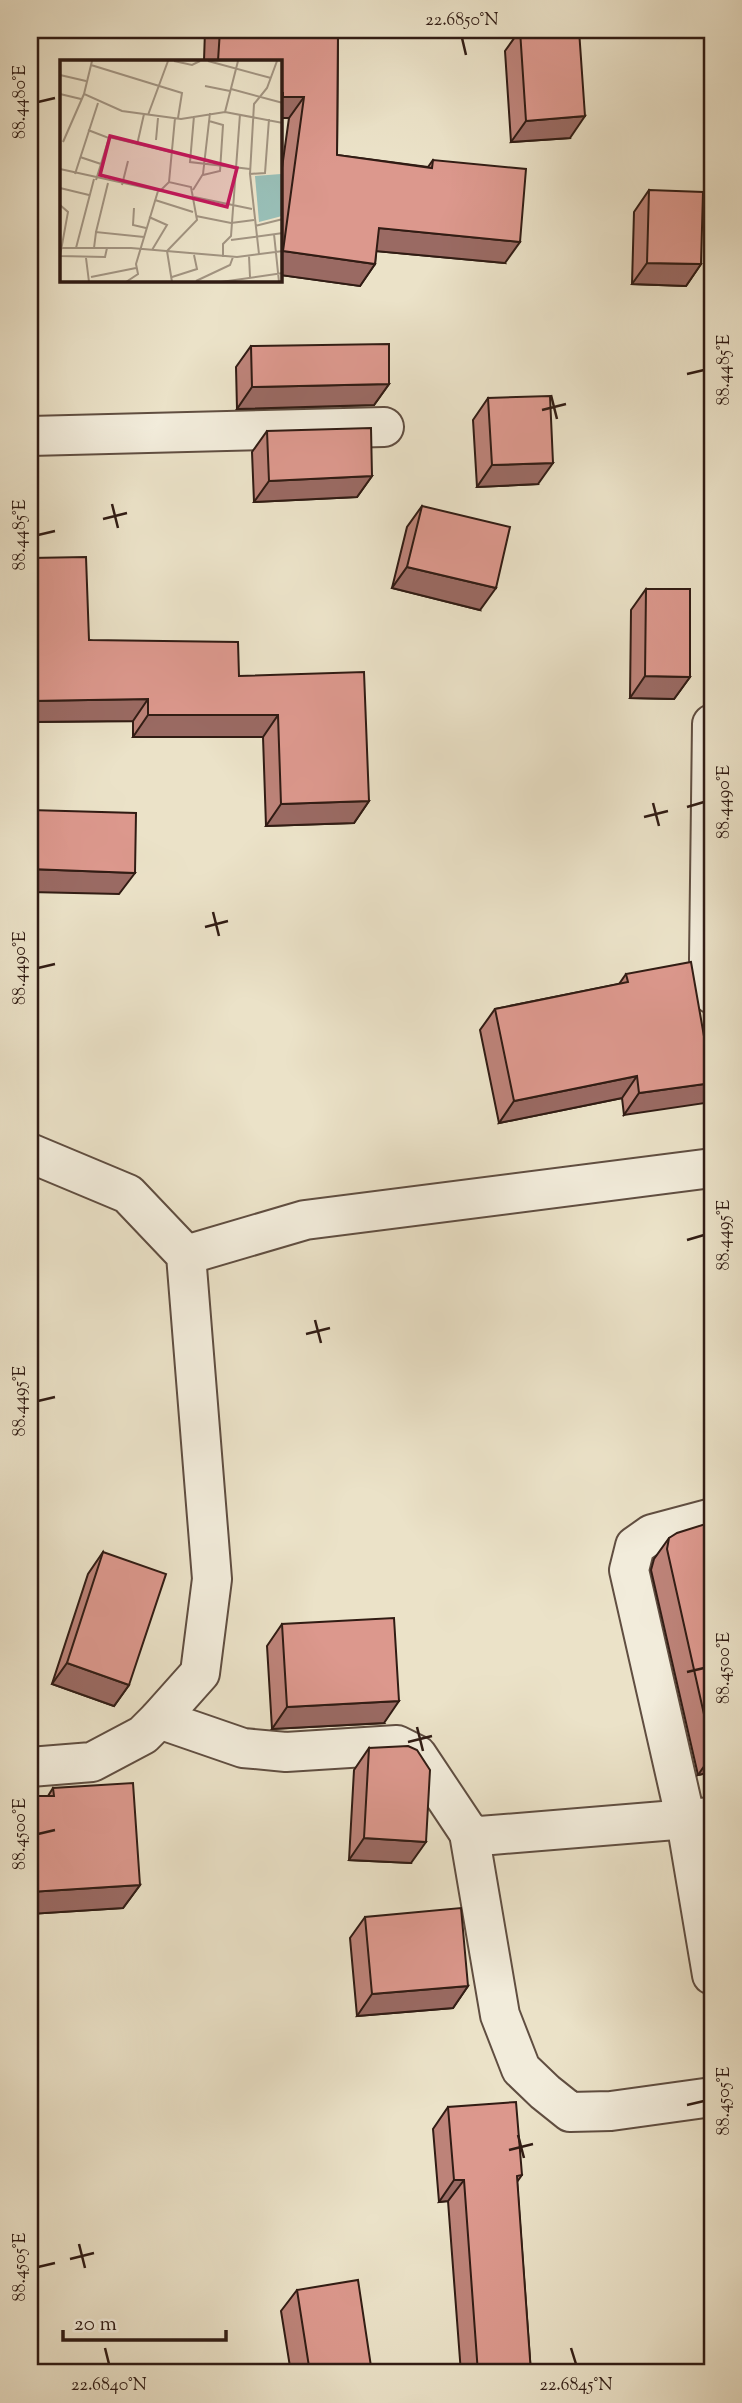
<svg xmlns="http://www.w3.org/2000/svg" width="742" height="2403" viewBox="0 0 742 2403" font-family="'Sorts Mill Goudy',serif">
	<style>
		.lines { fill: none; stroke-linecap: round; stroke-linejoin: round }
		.minor-casing { stroke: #604e41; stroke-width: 42 }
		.minor { stroke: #f2ecdb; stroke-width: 38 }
		.wall { fill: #bd8379; stroke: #311c14; stroke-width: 2 }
		.shaded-wall { fill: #9a6a63; stroke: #311c14; stroke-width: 2 }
		.building { fill: #dc988d; stroke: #311c14; stroke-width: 2 }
		.ticks { fill: none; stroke: #311c14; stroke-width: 2.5 }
		.inset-road { fill: none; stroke: #a19380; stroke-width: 2 }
		.view { fill: #c2185b; fill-opacity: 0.15; stroke: #c2185b; stroke-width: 3.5 }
		.inset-edge { fill: none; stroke: #311c14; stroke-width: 3.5 }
		.neatline { fill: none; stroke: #311c14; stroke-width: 2.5 }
		.ticks-label { font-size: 18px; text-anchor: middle; fill: #311c14 }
	</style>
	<rect width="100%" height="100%" fill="#ebe2c8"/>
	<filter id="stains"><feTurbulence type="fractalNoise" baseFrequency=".00286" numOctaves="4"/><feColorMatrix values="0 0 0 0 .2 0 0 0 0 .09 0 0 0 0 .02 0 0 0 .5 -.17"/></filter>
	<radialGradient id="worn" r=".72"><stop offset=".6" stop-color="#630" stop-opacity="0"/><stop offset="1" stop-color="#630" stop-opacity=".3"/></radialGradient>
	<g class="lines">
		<g class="minor-casing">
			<g id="minor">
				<path d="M 30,436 L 384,427"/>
				<path d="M 712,724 L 709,959 L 712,994"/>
				<path d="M 30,1153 L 128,1194 L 186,1255 L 212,1579 L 200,1673 L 159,1719 L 143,1735 L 92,1762 L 30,1767"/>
				<path d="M 186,1255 L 305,1220 L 712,1168"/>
				<path d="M 712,1518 L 652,1534 L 635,1546 L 629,1570 L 686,1821 L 712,1975"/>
				<path d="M 159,1719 L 243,1748 L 286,1752 L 397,1745 L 417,1755 L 469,1833 L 480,1836 L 712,1817"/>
				<path d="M 469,1833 L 500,2015 L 521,2069 L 545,2092 L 570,2112 L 611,2111 L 712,2097"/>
			</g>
		</g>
		<use href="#minor" class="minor"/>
	</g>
	<g class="wall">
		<path d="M 205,30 L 338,30 L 337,155 L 428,167 L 433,160 L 505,263 L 376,251 L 375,264 L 360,286 L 280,275 L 280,182 L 289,118 L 280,118 L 280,61 L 204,61 Z"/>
		<path d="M 520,30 L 570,138 L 511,142 L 505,51 Z"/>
		<path d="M 649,190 L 701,264 L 686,286 L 632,284 L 634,212 Z"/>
		<path d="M 251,346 L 389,384 L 374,405 L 237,409 L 236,367 Z"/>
		<path d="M 488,398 L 538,484 L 477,487 L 473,420 Z"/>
		<path d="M 267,431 L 372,476 L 357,497 L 254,502 L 252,452 Z"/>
		<path d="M 422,506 L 480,610 L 392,588 L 407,527 Z"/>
		<path d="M 30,558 L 89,640 L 239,676 L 369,801 L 354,823 L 266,826 L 263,737 L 133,737 L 133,721 L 30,722 Z"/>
		<path d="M 646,589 L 690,677 L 674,699 L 630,698 L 631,610 Z"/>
		<path d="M 626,974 L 705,1042 L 624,1115 L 622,1098 L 499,1123 L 480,1030 L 495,1009 L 619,984 Z"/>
		<path d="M 712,1522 L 712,1772 L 698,1775 L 651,1570 L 654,1559 L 669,1538 Z"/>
		<path d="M 103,1552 L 129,1685 L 114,1706 L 52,1684 L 88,1574 Z"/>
		<path d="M 282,1624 L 384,1723 L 272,1729 L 267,1646 Z"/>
		<path d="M 369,1748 L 411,1863 L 349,1860 L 354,1770 Z"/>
		<path d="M 53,1788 L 140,1885 L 123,1908 L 30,1914 L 30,1796 L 48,1796 Z"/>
		<path d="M 365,1917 L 468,1986 L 453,2008 L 357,2016 L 350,1938 Z"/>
		<path d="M 448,2107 L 522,2175 L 517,2182 L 531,2373 L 461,2373 L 448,2201 L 439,2202 L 433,2129 Z"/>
		<path d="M 297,2290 L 372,2373 L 291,2373 L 281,2311 Z"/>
	</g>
	<g class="shaded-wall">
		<path d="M 283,97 L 304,97 L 289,118 L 280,118 L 280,100 Z"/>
		<path d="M 585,116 L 570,138 L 511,142 L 526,121 Z"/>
		<path d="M 379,228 L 520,242 L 505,263 L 364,250 Z"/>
		<path d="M 283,251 L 375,264 L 360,286 L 280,275 L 280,256 Z"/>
		<path d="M 647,263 L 701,264 L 686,286 L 632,284 Z"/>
		<path d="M 389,384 L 374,405 L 237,409 L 252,387 Z"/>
		<path d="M 553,463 L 538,484 L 477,487 L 492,465 Z"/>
		<path d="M 372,476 L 357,497 L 254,502 L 269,481 Z"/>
		<path d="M 407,567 L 496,588 L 480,610 L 392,588 Z"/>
		<path d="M 645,676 L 690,677 L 674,699 L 630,698 Z"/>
		<path d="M 148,699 L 133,721 L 30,722 L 30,701 Z"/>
		<path d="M 148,715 L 278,715 L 263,737 L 133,737 Z"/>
		<path d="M 369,801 L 354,823 L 266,826 L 281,804 Z"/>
		<path d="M 30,869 L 135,873 L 119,894 L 30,892 Z"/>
		<path d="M 637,1076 L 622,1098 L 499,1123 L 514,1101 Z"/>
		<path d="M 712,1083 L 712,1102 L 624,1115 L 639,1093 Z"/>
		<path d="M 67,1663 L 129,1685 L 114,1706 L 52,1684 Z"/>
		<path d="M 399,1701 L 384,1723 L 272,1729 L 287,1707 Z"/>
		<path d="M 712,1755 L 712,1772 L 698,1775 Z"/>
		<path d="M 364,1838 L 426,1842 L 411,1863 L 349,1860 Z"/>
		<path d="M 140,1885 L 123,1908 L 30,1914 L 30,1892 Z"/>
		<path d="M 468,1986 L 453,2008 L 357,2016 L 372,1994 Z"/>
		<path d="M 454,2180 L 464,2180 L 448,2201 L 439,2202 Z"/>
	</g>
	<g class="building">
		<path d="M 220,30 L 338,30 L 337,155 L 432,168 L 433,160 L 526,169 L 520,242 L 379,228 L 375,264 L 283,251 L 304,97 L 283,97 L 283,93 L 280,93 L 280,61 L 218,61 Z"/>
		<path d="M 520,30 L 579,30 L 585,116 L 526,121 Z"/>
		<path d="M 649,190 L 703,192 L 701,264 L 647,263 Z"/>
		<path d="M 389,344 L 389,384 L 252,387 L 251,346 Z"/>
		<path d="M 550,396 L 553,463 L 492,465 L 488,398 Z"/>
		<path d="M 371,428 L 372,476 L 269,481 L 267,431 Z"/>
		<path d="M 422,506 L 510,527 L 496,588 L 407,567 Z"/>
		<path d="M 86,557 L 89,640 L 238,642 L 239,676 L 364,672 L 369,801 L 281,804 L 278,715 L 148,715 L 148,699 L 30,701 L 30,558 Z"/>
		<path d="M 646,589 L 690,589 L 690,677 L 645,676 Z"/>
		<path d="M 30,810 L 136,813 L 135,873 L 30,869 Z"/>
		<path d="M 691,962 L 705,1042 L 712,1041 L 712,1083 L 639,1093 L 637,1076 L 514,1101 L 495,1009 L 628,982 L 626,974 Z"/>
		<path d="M 712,1522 L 712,1750 L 667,1549 L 669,1538 L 677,1533 Z"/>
		<path d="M 103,1552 L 166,1574 L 129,1685 L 67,1663 Z"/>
		<path d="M 394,1618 L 399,1701 L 287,1707 L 282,1624 Z"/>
		<path d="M 408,1746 L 417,1750 L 430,1770 L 426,1842 L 364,1838 L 369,1748 Z"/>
		<path d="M 133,1783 L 140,1885 L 30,1892 L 30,1796 L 54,1796 L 53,1788 Z"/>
		<path d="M 461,1908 L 468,1986 L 372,1994 L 365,1917 Z"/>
		<path d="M 516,2102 L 522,2175 L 517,2176 L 531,2373 L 478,2373 L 464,2180 L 454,2180 L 448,2107 Z"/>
		<path d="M 358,2280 L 372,2373 L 310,2373 L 297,2290 Z"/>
	</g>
	<path class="ticks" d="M 462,38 L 466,55M 38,102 L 55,98M 687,374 L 704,370M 551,395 L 557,419M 542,410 L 566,404M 112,504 L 118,528M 103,519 L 127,513M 38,535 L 55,531M 653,803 L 659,826M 687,807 L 704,802M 644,817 L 668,811M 213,912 L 219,936M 205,927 L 228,921M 38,968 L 55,964M 687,1240 L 704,1235M 315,1320 L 321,1343M 306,1334 L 330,1328M 38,1401 L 55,1397M 687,1672 L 704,1668M 417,1727 L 423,1751M 408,1742 L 432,1736M 38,1834 L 55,1830M 687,2105 L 704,2101M 518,2135 L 524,2158M 509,2150 L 533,2144M 79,2244 L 85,2268M 70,2259 L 94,2253M 38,2267 L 55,2263M 105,2348 L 109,2364M 571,2348 L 576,2364"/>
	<g transform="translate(60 60)">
		<rect width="222" height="222" fill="#ebe2c8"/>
		<path d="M 221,114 L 222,156 L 199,162 L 195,116 Z" fill="#98beb6"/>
		<path class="inset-road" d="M 32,1 L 24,34 L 62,51 L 121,59 L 165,52 L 223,63M 114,1 L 132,5 L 140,1M 148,1 L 211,18M 31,5 L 122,33 L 118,58M 0,15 L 26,21M 145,26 L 170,31M 171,29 L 223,43M 0,34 L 21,39M 165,52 L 178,1M 88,55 L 108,1M 134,56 L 130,102 L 190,109M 28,70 L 49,78 L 36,120M 49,77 L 111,92M 96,80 L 98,58M 3,82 L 24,34M 77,85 L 84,54M 20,97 L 41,104M 0,109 L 100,131 L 109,122 L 131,127 L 137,160 L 107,191M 15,114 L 38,43M 190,114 L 194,44 L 207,28 L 217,1M 143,115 L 160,111 L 163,65 L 149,61M 109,122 L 115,58M 62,125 L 68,101M 0,128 L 29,135M 133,130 L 143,114 L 150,53M 134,137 L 192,149M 95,140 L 133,152M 0,145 L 8,152 L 0,196M 74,148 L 73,165 L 86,168M 136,156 L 171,163 L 194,160M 89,157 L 107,165 L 92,190M 195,166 L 223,159M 36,172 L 48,123M 214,174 L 219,222M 171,180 L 223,173M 0,188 L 71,188 L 177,197 L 223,191M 16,188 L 34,119M 34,188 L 36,172 L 84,177M 107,191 L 112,222M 199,194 L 190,114 L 205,113 L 209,59M 0,196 L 45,197 L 47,188M 189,196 L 190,217M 163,197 L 163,184 L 171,176 L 180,54M 26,198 L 29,222M 31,217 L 76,208M 112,217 L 137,209 L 134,195M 136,221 L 170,205 L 173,197M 66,222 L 78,214 L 76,204 L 98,131M 161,222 L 223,213"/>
		<path class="view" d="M 50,76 L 177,108 L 167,147 L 40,115 Z"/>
		<rect width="222" height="222" class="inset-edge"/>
	</g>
	<rect width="742" height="2403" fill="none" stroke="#ebe2c8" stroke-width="77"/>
	<path d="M63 2330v10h163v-10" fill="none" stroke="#311c14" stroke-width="3.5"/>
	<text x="74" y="2330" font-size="21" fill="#311c14" stroke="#f2ecdb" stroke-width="5" paint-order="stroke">20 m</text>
	<rect x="38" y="38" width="666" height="2326" class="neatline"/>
	<g class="ticks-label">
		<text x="462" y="25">22.6850°N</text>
		<text transform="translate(19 102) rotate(-90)" y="6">88.4480°E</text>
		<text transform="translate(723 370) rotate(-90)" y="6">88.4485°E</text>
		<text transform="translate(19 535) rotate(-90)" y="6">88.4485°E</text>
		<text transform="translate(723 802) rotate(-90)" y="6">88.4490°E</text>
		<text transform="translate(19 968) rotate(-90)" y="6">88.4490°E</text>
		<text transform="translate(723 1235) rotate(-90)" y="6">88.4495°E</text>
		<text transform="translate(19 1401) rotate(-90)" y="6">88.4495°E</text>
		<text transform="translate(723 1668) rotate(-90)" y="6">88.4500°E</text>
		<text transform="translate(19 1834) rotate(-90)" y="6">88.4500°E</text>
		<text transform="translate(723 2101) rotate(-90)" y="6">88.4505°E</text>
		<text transform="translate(19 2267) rotate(-90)" y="6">88.4505°E</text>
		<text x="109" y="2390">22.6840°N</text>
		<text x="576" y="2390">22.6845°N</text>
	</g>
	<rect width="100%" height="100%" filter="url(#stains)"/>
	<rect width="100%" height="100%" fill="url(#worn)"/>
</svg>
